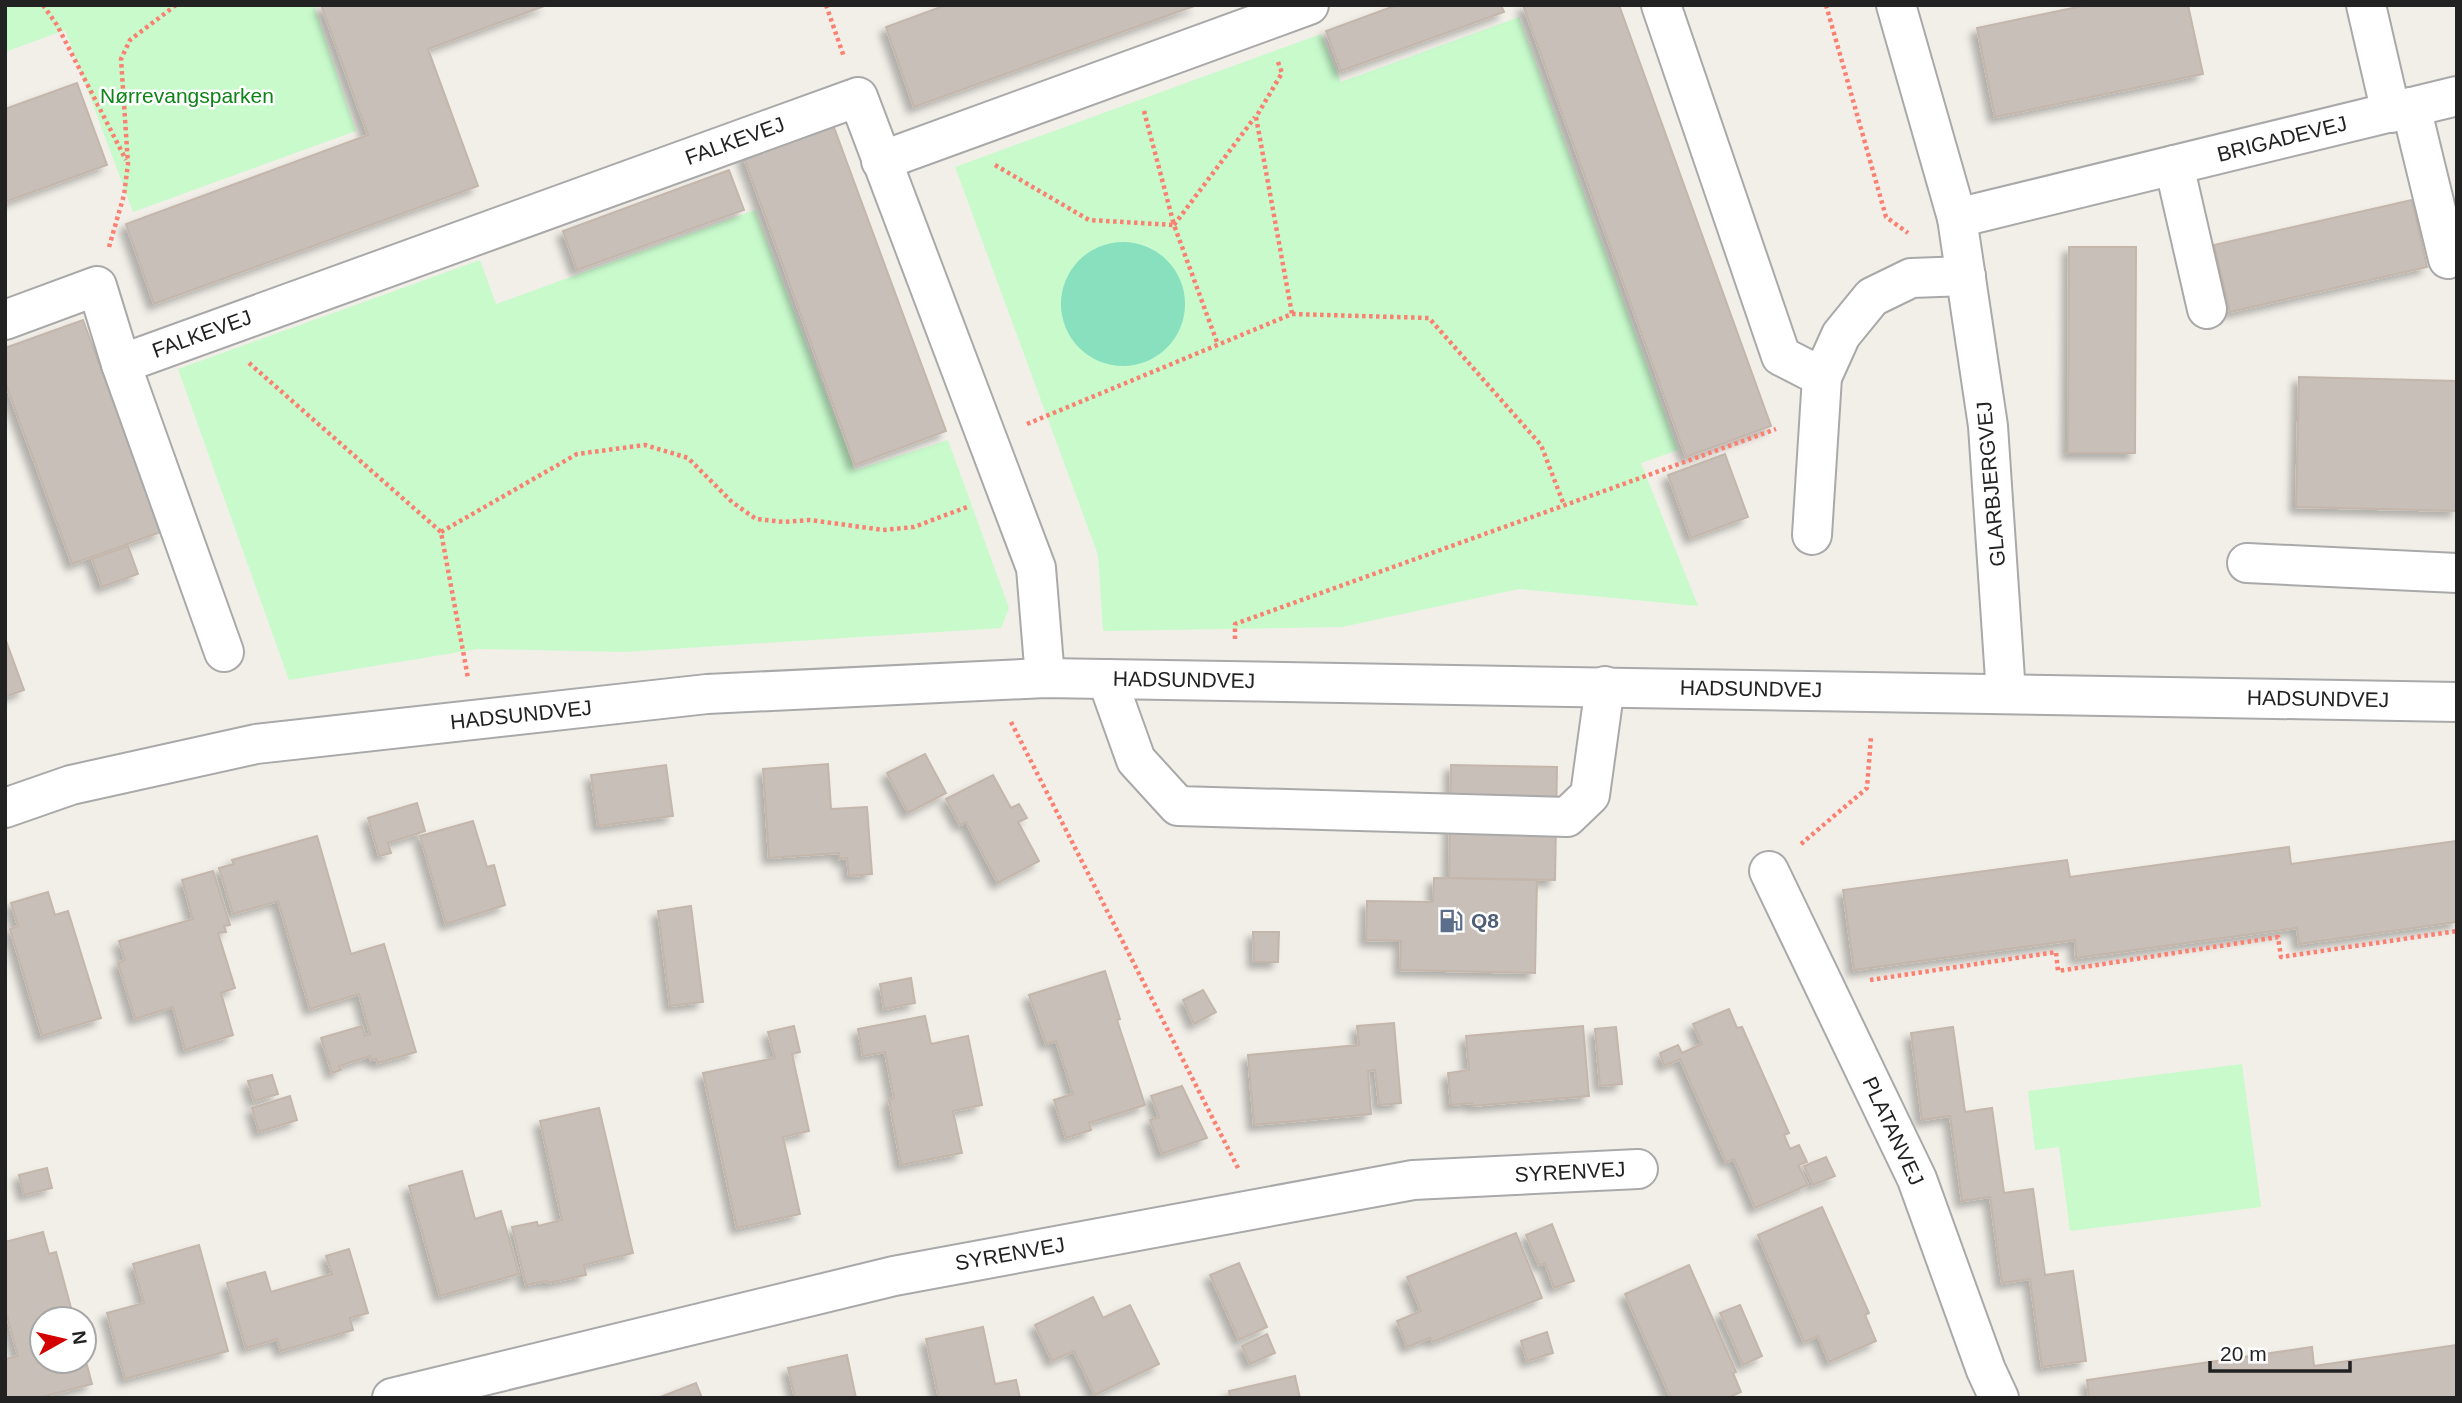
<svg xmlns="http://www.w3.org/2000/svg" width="2462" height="1403" viewBox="0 0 2462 1403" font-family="Arial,sans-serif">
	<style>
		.park { fill: #c8facc }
		.pitch { fill: #88e0be }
		.building { fill: #c7bfb8; stroke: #c4b6ab; stroke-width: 2; filter: url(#shadow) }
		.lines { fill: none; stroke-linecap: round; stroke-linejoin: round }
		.minor-casing { stroke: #a9a9a9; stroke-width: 42 }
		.path { stroke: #fa8072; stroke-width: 4.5; stroke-dasharray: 3.5 3.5; stroke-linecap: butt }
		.minor { stroke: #fff; stroke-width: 38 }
		.labels { text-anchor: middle; stroke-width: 5; stroke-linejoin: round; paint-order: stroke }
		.park-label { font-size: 21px; fill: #0c8416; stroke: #fff }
		.street-label { font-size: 21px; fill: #222; stroke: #fff }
		.service-label { font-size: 21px; font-weight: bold; fill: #4e5e75; stroke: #fff; text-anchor: start }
	</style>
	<defs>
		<filter id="shadow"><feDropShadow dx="-6" dy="6" stdDeviation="3.5" flood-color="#0004"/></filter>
	</defs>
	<rect width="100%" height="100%" fill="#f2efe9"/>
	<g class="park">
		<path d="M 5,5 L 314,5 L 356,131 L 133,212 L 65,30 L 5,52 Z"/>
		<path d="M 1519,17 L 1678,450 L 1641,463 L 1698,606 L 1519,589 L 1342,627 L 1103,631 L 1098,555 L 955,167 L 1321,34 L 1341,82 Z"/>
		<path d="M 755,210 L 855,470 L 948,440 L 1009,608 L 1001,628 L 624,652 L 478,649 L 289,680 L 178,369 L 480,260 L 496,304 Z"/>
		<path d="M 2242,1064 L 2261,1207 L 2070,1231 L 2059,1147 L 2035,1150 L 2028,1091 Z"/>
	</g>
	<circle class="pitch" cx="1123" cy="304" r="62"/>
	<g class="building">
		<path d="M 321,5 L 547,5 L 428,49 L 478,186 L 154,304 L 126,224 L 368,135 Z"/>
		<path d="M 946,5 L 1197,5 L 914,107 L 886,27 Z"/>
		<path d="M 1397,5 L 1501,5 L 1504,12 L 1341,71 L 1326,31 Z"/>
		<path d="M 1523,5 L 1619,5 L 1771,426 L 1686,457 Z"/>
		<path d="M 2087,5 L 2188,5 L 2203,74 L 1995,117 L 1977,28 Z"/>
		<path d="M 77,83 L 107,165 L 5,202 L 5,109 Z"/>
		<path d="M 832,122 L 946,431 L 855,465 L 743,155 Z"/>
		<path d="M 729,170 L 744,210 L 577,270 L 563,231 Z"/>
		<path d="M 2412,200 L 2427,267 L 2230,312 L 2214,245 Z"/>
		<path d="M 2069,247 L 2136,247 L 2135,453 L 2068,453 Z"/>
		<path d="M 83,320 L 161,532 L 72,564 L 5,382 L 5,348 Z"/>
		<path d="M 2299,377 L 2457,381 L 2457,511 L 2296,507 Z"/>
		<path d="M 1725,454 L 1748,517 L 1691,538 L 1668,475 Z"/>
		<path d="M 128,546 L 138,574 L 102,587 L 92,559 Z"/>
		<path d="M 5,638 L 24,690 L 5,697 Z"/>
		<path d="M 925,754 L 946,793 L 908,813 L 887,773 Z"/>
		<path d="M 828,764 L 831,809 L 867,807 L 872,874 L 849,876 L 847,858 L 839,859 L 839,853 L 769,858 L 763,769 Z"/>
		<path d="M 666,765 L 673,816 L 598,826 L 591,775 Z"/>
		<path d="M 1451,765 L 1557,767 L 1555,880 L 1449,878 Z"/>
		<path d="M 993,775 L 1011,808 L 1019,804 L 1027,818 L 1018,822 L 1039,861 L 998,883 L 966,822 L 960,825 L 946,799 Z"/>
		<path d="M 417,803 L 425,831 L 388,843 L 391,853 L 379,856 L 368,818 Z"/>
		<path d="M 473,821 L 487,867 L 494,865 L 505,905 L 446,924 L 420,836 Z"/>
		<path d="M 317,836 L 351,954 L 384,944 L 416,1052 L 378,1063 L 376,1059 L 371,1060 L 370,1056 L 339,1066 L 341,1070 L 332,1073 L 321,1038 L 362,1026 L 365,1036 L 370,1034 L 359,994 L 310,1009 L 278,901 L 233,914 L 219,868 L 234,864 L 232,860 Z"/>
		<path d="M 2457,841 L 2457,922 L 2299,944 L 2297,928 L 2076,958 L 2075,940 L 1854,970 L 1843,890 L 2067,860 L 2070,877 L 2289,847 L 2291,864 Z"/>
		<path d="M 213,871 L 230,925 L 224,926 L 226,932 L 218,933 L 235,988 L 221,993 L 233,1035 L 185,1050 L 173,1007 L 135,1019 L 118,963 L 125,960 L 119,941 L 193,919 L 182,880 Z"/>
		<path d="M 1434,878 L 1537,880 L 1535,973 L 1400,970 L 1401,941 L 1366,940 L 1367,901 L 1433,902 Z"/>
		<path d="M 48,892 L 55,915 L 68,911 L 101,1018 L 42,1036 L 10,929 L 18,926 L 11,903 Z"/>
		<path d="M 691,906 L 703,1002 L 670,1006 L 658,911 Z"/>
		<path d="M 1253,932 L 1279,932 L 1278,962 L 1254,962 Z"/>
		<path d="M 1105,971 L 1120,1019 L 1117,1020 L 1145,1105 L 1089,1123 L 1091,1130 L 1066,1138 L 1054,1100 L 1073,1094 L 1056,1041 L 1046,1044 L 1029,995 Z"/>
		<path d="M 911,978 L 915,1003 L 884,1009 L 880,984 Z"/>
		<path d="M 1203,990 L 1216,1012 L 1194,1024 L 1183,1000 Z"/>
		<path d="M 1729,1009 L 1737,1028 L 1742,1027 L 1789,1133 L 1784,1135 L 1790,1149 L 1799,1145 L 1807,1162 L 1798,1165 L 1808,1185 L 1755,1208 L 1734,1159 L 1726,1162 L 1680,1059 L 1664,1066 L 1660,1053 L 1678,1045 L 1682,1053 L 1702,1044 L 1693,1024 Z"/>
		<path d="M 925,1016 L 931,1044 L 968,1036 L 982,1105 L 953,1111 L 962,1153 L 901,1165 L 889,1100 L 894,1098 L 885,1052 L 863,1056 L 858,1029 Z"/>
		<path d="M 1394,1023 L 1401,1103 L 1379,1105 L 1375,1070 L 1368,1071 L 1371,1114 L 1254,1125 L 1248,1055 L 1359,1045 L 1357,1026 Z"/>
		<path d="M 794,1026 L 800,1052 L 792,1054 L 809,1131 L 783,1137 L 800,1214 L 737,1228 L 703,1073 L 775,1058 L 768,1032 Z"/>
		<path d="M 1583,1026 L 1589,1096 L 1472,1106 L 1472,1103 L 1451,1105 L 1448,1073 L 1469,1070 L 1466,1036 Z"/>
		<path d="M 1616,1027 L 1622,1084 L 1600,1086 L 1595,1029 Z"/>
		<path d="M 1953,1027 L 1965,1112 L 1992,1108 L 2004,1193 L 2033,1189 L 2045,1275 L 2073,1271 L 2086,1361 L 2042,1367 L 2030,1279 L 2002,1283 L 1990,1197 L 1962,1201 L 1950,1116 L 1922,1120 L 1911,1033 Z"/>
		<path d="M 272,1075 L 278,1094 L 254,1101 L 248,1081 Z"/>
		<path d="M 1182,1086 L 1207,1138 L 1162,1154 L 1150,1120 L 1159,1117 L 1151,1096 Z"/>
		<path d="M 290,1096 L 297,1120 L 259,1132 L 252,1108 Z"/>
		<path d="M 599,1108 L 633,1253 L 584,1265 L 586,1275 L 548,1283 L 546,1281 L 526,1285 L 512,1227 L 537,1222 L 538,1226 L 562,1220 L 540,1121 Z"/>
		<path d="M 1826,1157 L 1835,1176 L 1813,1185 L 1804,1166 Z"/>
		<path d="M 47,1168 L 52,1188 L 24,1195 L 19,1175 Z"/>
		<path d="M 462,1171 L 475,1219 L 501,1211 L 519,1274 L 440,1296 L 409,1186 Z"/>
		<path d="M 1822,1207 L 1869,1313 L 1865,1315 L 1876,1341 L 1829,1362 L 1818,1336 L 1804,1342 L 1758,1235 Z"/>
		<path d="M 1552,1224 L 1574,1281 L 1554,1288 L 1545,1263 L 1539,1265 L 1526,1235 Z"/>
		<path d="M 43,1232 L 49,1254 L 56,1252 L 74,1319 L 42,1319 L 42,1361 L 84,1361 L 84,1354 L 92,1384 L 38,1398 L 5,1398 L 5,1359 L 18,1356 L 5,1309 L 5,1242 Z"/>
		<path d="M 1516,1233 L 1542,1298 L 1433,1342 L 1430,1338 L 1407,1347 L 1397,1321 L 1421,1311 L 1407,1277 Z"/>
		<path d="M 199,1245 L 228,1351 L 125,1379 L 107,1313 L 144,1303 L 133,1264 Z"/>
		<path d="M 349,1249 L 368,1313 L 350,1318 L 353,1330 L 281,1351 L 277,1339 L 246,1348 L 227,1283 L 265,1272 L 271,1292 L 332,1274 L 326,1256 Z"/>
		<path d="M 1239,1263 L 1267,1327 L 1239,1340 L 1210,1275 Z"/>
		<path d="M 1689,1265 L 1736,1372 L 1733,1373 L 1741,1392 L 1727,1398 L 1671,1398 L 1625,1294 Z"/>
		<path d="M 1093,1297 L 1103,1318 L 1130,1305 L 1159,1364 L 1095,1395 L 1074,1351 L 1052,1361 L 1035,1325 Z"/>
		<path d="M 1740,1305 L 1762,1356 L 1743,1365 L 1720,1313 Z"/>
		<path d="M 983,1327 L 995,1384 L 1016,1380 L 1020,1398 L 939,1398 L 926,1339 Z"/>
		<path d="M 1547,1332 L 1553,1353 L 1527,1361 L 1521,1341 Z"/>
		<path d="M 1267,1334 L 1275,1353 L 1250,1364 L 1242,1346 Z"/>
		<path d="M 2457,1345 L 2457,1398 L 2089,1398 L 2087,1380 L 2312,1347 L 2314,1366 Z"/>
		<path d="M 847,1355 L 856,1398 L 795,1398 L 788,1368 Z"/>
		<path d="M 1295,1376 L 1300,1398 L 1230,1398 L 1229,1391 Z"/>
		<path d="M 696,1383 L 702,1398 L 658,1398 Z"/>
	</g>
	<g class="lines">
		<g class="minor-casing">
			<g id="minor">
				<path d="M 1661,5 L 1781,356 L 1822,377"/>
				<path d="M 1896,5 L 1957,218 L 1988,426 L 2006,694"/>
				<path d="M 2366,5 L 2391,113"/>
				<path d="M 2411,107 L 2448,259"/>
				<path d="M 881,161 L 1309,5"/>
				<path d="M 2174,165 L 2207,309"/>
				<path d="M 1957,218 L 2457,96"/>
				<path d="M 5,320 L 97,286 L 121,364 L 224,652"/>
				<path d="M 121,364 L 858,97 L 1036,568 L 1045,678"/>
				<path d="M 1812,535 L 1822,377 L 1841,335 L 1872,297 L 1911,278 L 1966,276"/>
				<path d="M 2247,563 L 2457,573"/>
				<path d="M 1107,679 L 1136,760 L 1178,806 L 1567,817 L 1590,795 L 1605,686"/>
				<path d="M 5,808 L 71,785 L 256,744 L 707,694 L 1045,678 L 2457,702"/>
				<path d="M 1769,871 L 1917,1179 L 1986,1370 L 1999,1398"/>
				<path d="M 392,1398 L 894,1276 L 1413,1180 L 1638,1169"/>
			</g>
		</g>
		<g class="path">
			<path d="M 43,5 L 57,25 L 126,160"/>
			<path d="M 826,5 L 844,57"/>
			<path d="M 1826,5 L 1886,217 L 1908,233"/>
			<path d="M 1278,62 L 1282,73 L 1256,117 L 1292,314"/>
			<path d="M 1144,111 L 1174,225"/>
			<path d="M 995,165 L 1089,220 L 1174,225 L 1218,345"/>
			<path d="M 1174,225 L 1255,117"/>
			<path d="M 109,247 L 124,195 L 128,164 L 121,59 L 130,40 L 176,5"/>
			<path d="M 249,363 L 441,532 L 468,678"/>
			<path d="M 1027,424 L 1292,314 L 1429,318 L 1541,445 L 1564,505"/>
			<path d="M 441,532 L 577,454 L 645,445 L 688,458 L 732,502 L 756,519 L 784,522 L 810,520 L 883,530 L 914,527 L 967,507"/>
			<path d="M 1235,639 L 1235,624 L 1776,429"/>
			<path d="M 1011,722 L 1239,1170"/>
			<path d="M 1801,844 L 1867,788 L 1871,737"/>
			<path d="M 1870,980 L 2056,952 L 2058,971 L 2278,937 L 2281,957 L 2457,931"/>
		</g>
		<use href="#minor" class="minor"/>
	</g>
	<defs>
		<g id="fuel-bare" transform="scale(1.89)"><path d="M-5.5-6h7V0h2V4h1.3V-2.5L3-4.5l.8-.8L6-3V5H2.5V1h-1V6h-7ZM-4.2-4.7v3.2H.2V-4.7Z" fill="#5c6f8a" stroke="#fff" stroke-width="2.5" paint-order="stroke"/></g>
	</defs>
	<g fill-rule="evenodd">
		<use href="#fuel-bare" x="1451" y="921"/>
	</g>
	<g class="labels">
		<g class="park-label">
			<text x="187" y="103">Nørrevangsparken</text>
		</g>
		<g class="street-label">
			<text transform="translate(2282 139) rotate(-14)" y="7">BRIGADEVEJ</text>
			<text transform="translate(735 141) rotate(-20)" y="7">FALKEVEJ</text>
			<text transform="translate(202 334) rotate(-20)" y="7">FALKEVEJ</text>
			<text transform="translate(1991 484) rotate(-95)" y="7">GLARBJERGVEJ</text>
			<text transform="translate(1184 680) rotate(1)" y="7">HADSUNDVEJ</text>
			<text transform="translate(1751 689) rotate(1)" y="7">HADSUNDVEJ</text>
			<text transform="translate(2318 699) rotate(1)" y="7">HADSUNDVEJ</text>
			<text transform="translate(521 715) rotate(-6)" y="7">HADSUNDVEJ</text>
			<text transform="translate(1893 1131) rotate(65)" y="7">PLATANVEJ</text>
			<text transform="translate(1570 1172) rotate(-3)" y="7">SYRENVEJ</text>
			<text transform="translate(1010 1254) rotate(-10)" y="7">SYRENVEJ</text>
		</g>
		<g class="service-label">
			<text x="1471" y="928">Q8</text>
		</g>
	</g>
	<rect width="2462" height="1403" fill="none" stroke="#222222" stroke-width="14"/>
	<g transform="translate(63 1340) rotate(82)"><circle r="33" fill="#ffffff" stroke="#a7a7a7" stroke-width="2"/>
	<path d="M0-5L12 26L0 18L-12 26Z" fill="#d40000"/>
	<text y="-10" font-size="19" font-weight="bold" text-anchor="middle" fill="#222222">N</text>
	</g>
	<path d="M2210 1361v10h140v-10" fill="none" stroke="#222222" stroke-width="3.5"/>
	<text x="2220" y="1361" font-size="21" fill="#222222" stroke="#ffffff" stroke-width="5" paint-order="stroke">20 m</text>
</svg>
